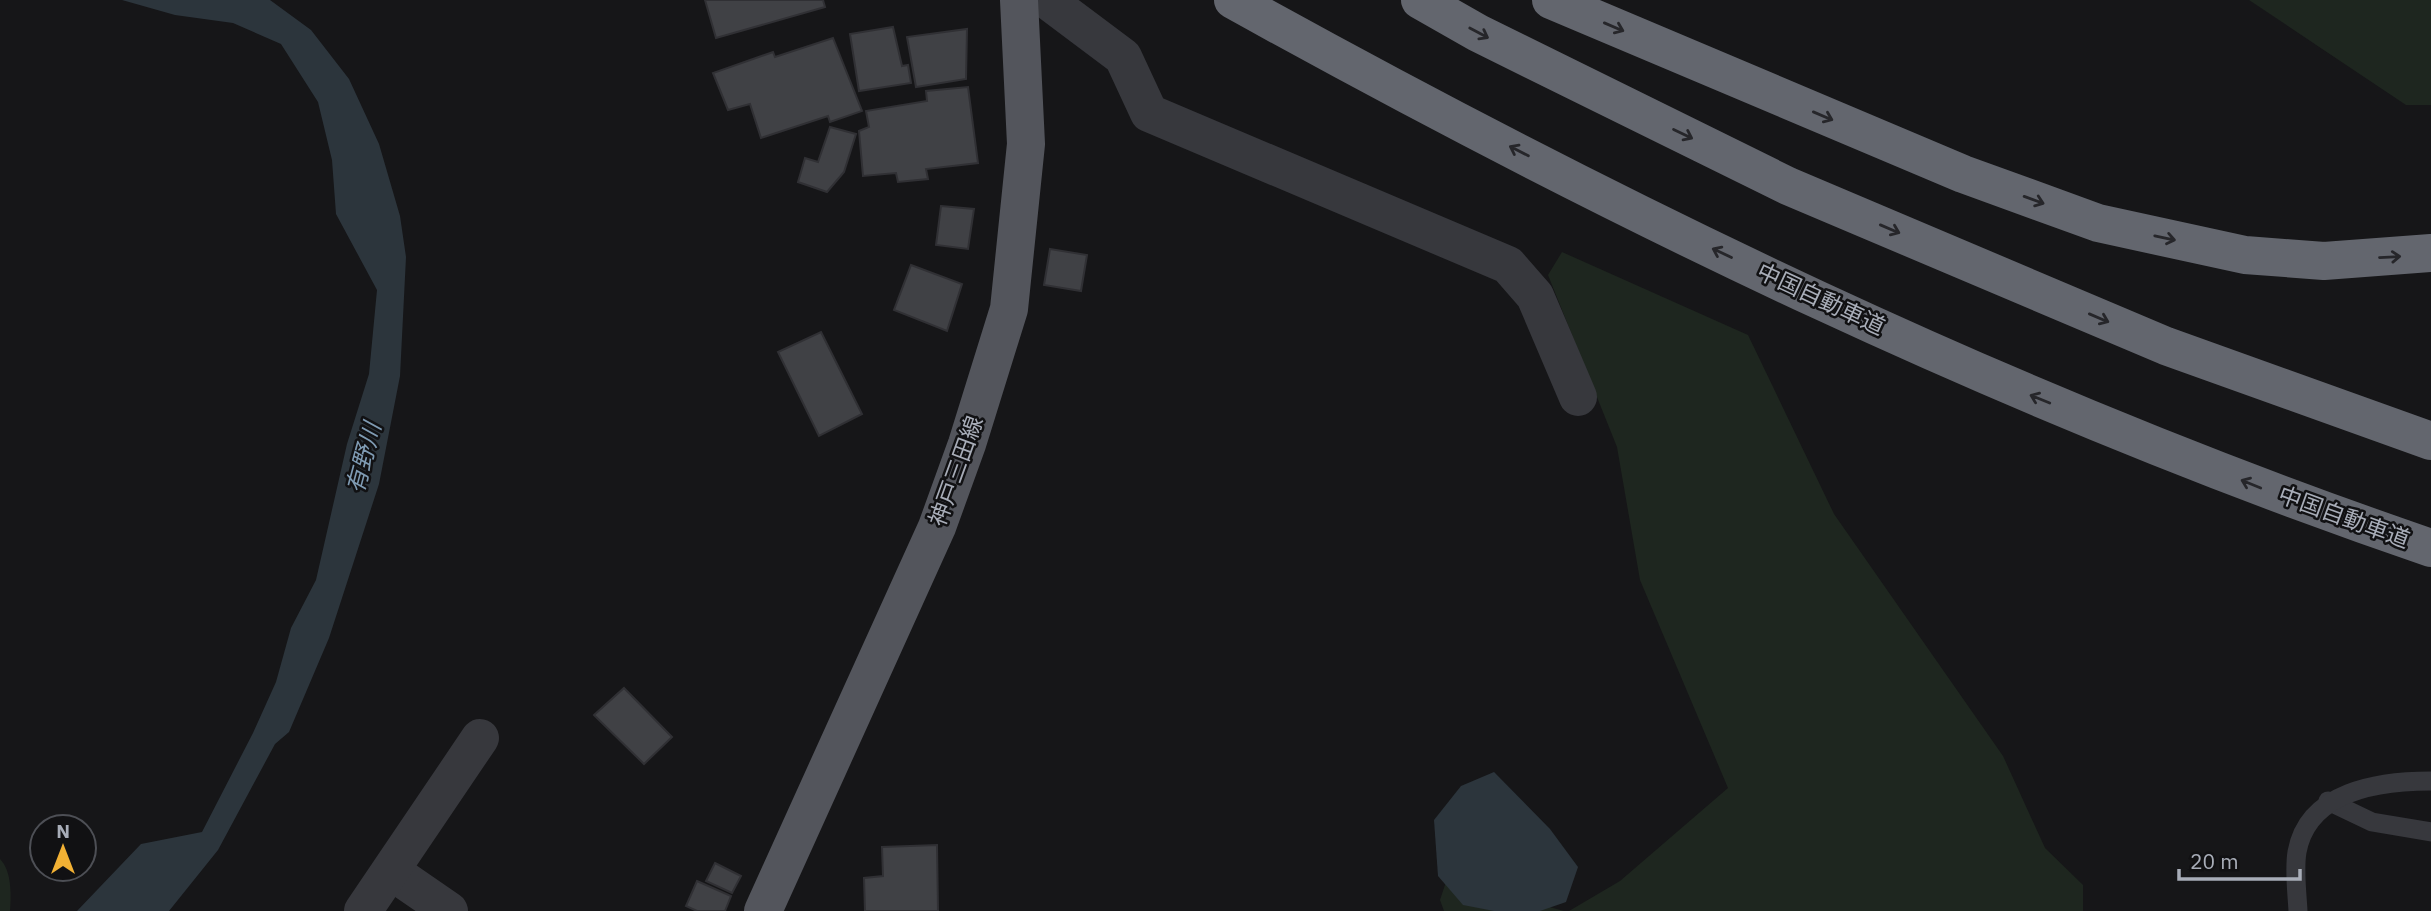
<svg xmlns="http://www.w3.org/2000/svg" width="2431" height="911" viewBox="0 0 2431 911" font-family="'IBM Plex Sans','Noto Sans JP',sans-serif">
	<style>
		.green { fill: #1e261f }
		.water { fill: #2c353c }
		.building { fill: #404145; stroke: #303034; stroke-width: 2 }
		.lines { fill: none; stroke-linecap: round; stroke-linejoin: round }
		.service { stroke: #37383d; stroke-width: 19 }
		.minor { stroke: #37383d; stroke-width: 38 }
		.primary { stroke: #53555c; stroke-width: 38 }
		.motorway { stroke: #63666e; stroke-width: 38 }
		.oneway { stroke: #26262a }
		.labels { text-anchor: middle; stroke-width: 5; stroke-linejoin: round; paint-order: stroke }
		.street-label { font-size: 23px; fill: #a8adb8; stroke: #111113 }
		.water-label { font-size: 24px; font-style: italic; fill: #7f9bb3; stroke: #111113 }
	</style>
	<rect width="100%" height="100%" fill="#161618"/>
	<g class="green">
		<path d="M 2249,0 L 2431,0 L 2431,105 L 2406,105 Z"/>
		<path d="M 1562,252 L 1748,335 L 1834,514 L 2003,756 L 2045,848 L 2083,885 L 2083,911 L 1569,911 L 1620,881 L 1728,788 L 1640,580 L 1617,447 L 1548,275 Z"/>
		<path d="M 0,859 C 12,871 11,895 10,911 L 0,911 Z"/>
		<path d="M 1447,879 L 1564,911 L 1444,911 L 1440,900 Z"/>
	</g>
	<g class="water">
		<path d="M 122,0 L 270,0 L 311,30 L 349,79 L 379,144 L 400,216 L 406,257 L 400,376 L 379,484 L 329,638 L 289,732 L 275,744 L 218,850 L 169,911 L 77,911 L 141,844 L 202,832 L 253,733 L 276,682 L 291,628 L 316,580 L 347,444 L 369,374 L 377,290 L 336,214 L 332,160 L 318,102 L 281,44 L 233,23 L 175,15 Z"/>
		<path d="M 1494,772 L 1550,829 L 1578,867 L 1566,902 L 1540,911 L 1494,911 L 1463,905 L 1438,876 L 1434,820 L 1461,786 Z"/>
	</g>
	<g class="building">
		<path d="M 705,0 L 823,0 L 825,7 L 716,38 Z"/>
		<path d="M 893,27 L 902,66 L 908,65 L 911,83 L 859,91 L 850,34 Z"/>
		<path d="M 967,29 L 966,79 L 916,87 L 907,37 Z"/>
		<path d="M 833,38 L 862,111 L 830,122 L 828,116 L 761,138 L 750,104 L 728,110 L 713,73 L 773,52 L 775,57 Z"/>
		<path d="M 968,87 L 978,163 L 926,169 L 928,179 L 898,182 L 896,173 L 863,176 L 859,131 L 869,127 L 866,111 L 927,101 L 926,91 Z"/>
		<path d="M 830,127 L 856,134 L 844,172 L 827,192 L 798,182 L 805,158 L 818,162 Z"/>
		<path d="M 941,206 L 974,209 L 968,249 L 936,245 Z"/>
		<path d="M 1050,249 L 1087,255 L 1081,291 L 1044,285 Z"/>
		<path d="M 911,265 L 962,284 L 947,331 L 894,310 Z"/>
		<path d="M 821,332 L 862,414 L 819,436 L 778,352 Z"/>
		<path d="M 624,688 L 672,737 L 644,764 L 594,715 Z"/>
		<path d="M 937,845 L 938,911 L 865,911 L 864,878 L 883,876 L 882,847 Z"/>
		<path d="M 715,863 L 741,876 L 732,893 L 706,881 Z"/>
		<path d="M 697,881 L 731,896 L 725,911 L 697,911 L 686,906 Z"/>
	</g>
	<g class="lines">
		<g class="service">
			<path d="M 2328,801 L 2372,822 L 2431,832"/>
			<path d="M 2298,911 C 2297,892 2294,870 2297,852 C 2308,791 2379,781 2431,781"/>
		</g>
		<g class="minor">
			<path d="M 1047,0 L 1123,57 L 1149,113 L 1508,265 L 1535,296 L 1578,397"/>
			<path d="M 391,871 L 449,911"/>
			<path d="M 363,911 L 480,738"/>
		</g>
		<path class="primary" d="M 763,911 L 937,527 L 967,444 L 1009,309 L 1026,144 L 1019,0"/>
		<g class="motorway">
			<path d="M 1233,0 C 1617,213 2015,406 2431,548"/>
			<path d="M 1420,0 L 1478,33 L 1788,186 L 2166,346 L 2431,441"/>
			<path d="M 1551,0 L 1963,174 L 2098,223 L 2245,255 L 2324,261 L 2431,253"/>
		</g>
	</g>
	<defs><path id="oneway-shaft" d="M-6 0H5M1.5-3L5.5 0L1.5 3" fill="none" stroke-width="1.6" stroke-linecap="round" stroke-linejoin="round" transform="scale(1.75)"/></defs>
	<g class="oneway">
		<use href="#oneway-shaft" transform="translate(1614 27) rotate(23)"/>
		<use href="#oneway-shaft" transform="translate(1479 33) rotate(28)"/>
		<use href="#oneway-shaft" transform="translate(1823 116) rotate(23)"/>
		<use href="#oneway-shaft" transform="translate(1683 134) rotate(26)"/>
		<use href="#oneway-shaft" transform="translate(1519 151) rotate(-153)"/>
		<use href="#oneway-shaft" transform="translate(2034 200) rotate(20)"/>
		<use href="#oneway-shaft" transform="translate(1890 229) rotate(23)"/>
		<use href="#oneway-shaft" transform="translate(2165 238) rotate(12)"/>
		<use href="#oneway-shaft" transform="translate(1722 253) rotate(-155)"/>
		<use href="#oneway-shaft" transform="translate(2390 257) rotate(-3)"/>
		<use href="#oneway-shaft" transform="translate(2099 318) rotate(23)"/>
		<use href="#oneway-shaft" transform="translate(2040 399) rotate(-158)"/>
		<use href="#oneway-shaft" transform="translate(2251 484) rotate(-158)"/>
	</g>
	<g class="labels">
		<g class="street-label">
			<text transform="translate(1821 299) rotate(25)" y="8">中国自動車道</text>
			<text transform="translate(956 471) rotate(-70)" y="8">神戸三田線</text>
			<text transform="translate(2344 517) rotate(20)" y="8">中国自動車道</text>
		</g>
		<g class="water-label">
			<text transform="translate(364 458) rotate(-75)" y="8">有野川</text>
		</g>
	</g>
	<g transform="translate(63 848)"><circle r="33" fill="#111113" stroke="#4d4f55" stroke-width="2"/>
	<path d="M0-5L12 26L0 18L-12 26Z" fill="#f2b134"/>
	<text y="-10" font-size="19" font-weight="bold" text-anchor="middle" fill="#a8adb8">N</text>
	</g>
	<path d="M2179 869v10h121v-10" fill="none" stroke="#a8adb8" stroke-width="3.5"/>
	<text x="2190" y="869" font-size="21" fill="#a8adb8" stroke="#111113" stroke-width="5" paint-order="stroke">20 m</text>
</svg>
